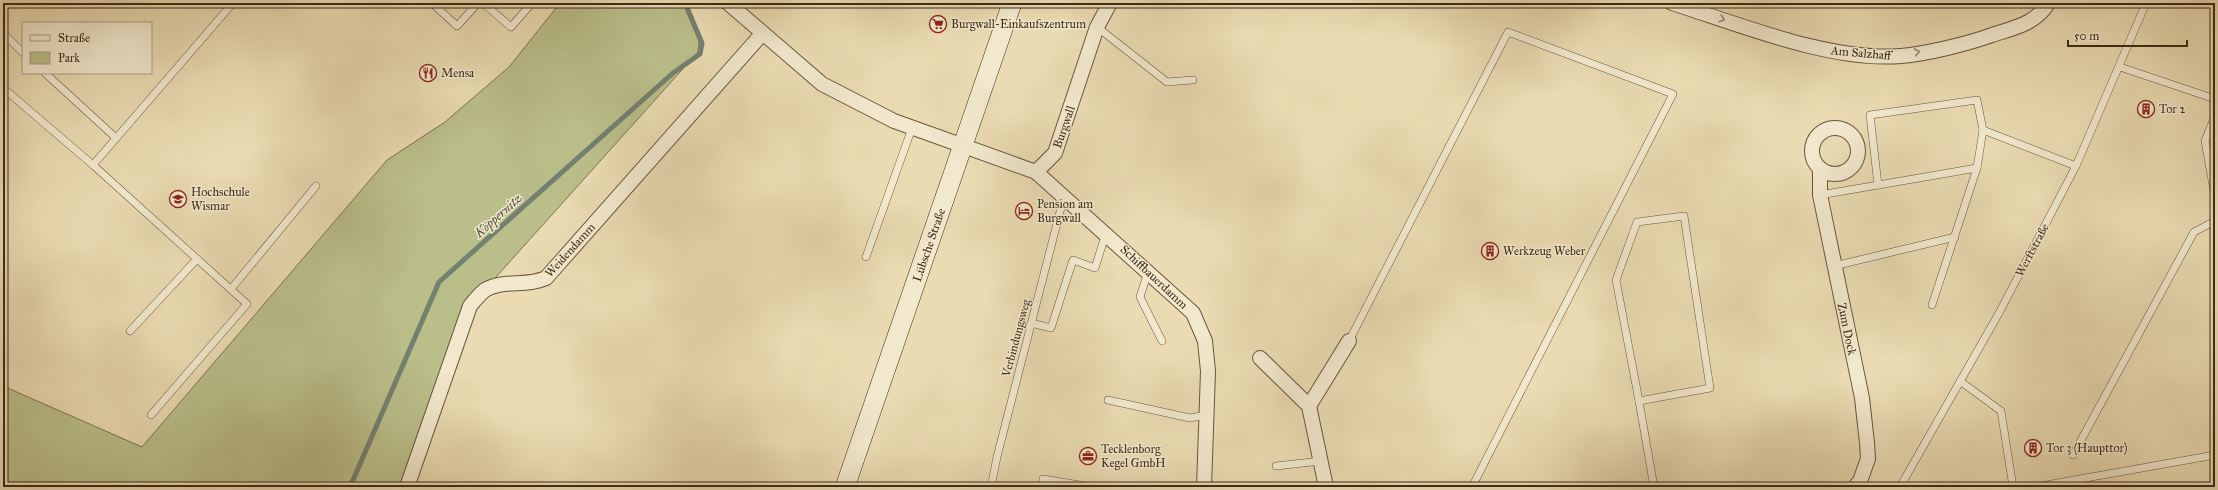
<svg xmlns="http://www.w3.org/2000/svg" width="2218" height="490" viewBox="0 0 2218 490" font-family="'IM FELL Great Primer',serif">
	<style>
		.green { fill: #babf8a; stroke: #7b7450 }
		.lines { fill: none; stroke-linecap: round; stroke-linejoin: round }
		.stream { stroke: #738171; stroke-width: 5 }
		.lane-casing { stroke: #68563d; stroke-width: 8 }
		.street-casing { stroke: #68563d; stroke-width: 16 }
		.secondary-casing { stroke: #3c2a16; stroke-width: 20 }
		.lane { stroke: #f1e8cd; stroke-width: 7 }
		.street { stroke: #f1e8cd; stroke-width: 14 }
		.secondary { stroke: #f1e8cd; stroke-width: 19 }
		.oneway { stroke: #968972 }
		.labels { text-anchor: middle; stroke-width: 3; stroke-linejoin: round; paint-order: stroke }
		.poi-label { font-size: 12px; fill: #3c2a16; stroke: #f1e8cd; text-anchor: start }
		.street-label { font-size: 12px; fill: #3c2a16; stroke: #f1e8cd }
		.water-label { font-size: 13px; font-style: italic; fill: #534e3c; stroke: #f1e8cd }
	</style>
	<rect width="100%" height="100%" fill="#eadbb2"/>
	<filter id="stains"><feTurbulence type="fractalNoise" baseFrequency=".005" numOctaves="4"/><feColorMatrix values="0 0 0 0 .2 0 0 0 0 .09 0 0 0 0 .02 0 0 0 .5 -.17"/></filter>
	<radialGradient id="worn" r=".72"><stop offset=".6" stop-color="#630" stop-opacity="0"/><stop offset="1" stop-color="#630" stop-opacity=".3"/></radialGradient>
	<path class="green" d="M 560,3 L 683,3 L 699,41 L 698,52 L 470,306 L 407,487 L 3,487 L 3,386 L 142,447 L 387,160 L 445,122 L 509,67 Z"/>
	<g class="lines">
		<path class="stream" d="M 350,487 L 439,282 L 673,73 L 700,54 L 702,43 L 685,3"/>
		<g class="lane-casing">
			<g id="lane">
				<path d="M 432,3 L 457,26 L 478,3"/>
				<path d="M 483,3 L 511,27 L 532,3"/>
				<path d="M 1097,27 L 1167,82 L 1193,80"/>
				<path d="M 3,33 L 23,53"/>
				<path d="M 2120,67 L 2215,99"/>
				<path d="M 45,73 L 116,138"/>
				<path d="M 3,88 L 93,165 L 247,304 L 151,415"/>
				<path d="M 2215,116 L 2205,141 L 2215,197"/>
				<path d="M 93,165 L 233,3"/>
				<path d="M 1878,185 L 1870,115 L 1977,100 L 1983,130"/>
				<path d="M 1820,195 L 1977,168"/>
				<path d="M 1684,216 L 1710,388 L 1639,401 L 1616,280 L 1637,222 Z"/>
				<path d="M 866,257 L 912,128"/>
				<path d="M 1834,266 L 1955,237"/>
				<path d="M 1148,272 L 1140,297 L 1162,341"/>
				<path d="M 231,289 L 316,186"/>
				<path d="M 1932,305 L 1977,168 L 1983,130 L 2076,166"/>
				<path d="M 1031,323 L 1051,328 L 1073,260 L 1095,268 L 1106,233"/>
				<path d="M 130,331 L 197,259"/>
				<path d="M 1349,341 L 1508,32 L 1673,94 L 1472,487"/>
				<path d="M 1960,381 L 2001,411 L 2013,487"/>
				<path d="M 1108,400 L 1190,418 L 1207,415"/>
				<path d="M 1639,401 L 1654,487"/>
				<path d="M 2073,455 L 2194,232 L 2215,221"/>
				<path d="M 1276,466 L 1321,461"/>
				<path d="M 991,487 L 997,457 L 1064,196"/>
				<path d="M 1042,487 L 1043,479 L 1092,487"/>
				<path d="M 1900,487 L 1999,313 L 2076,166 L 2146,3"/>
				<path d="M 2035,487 L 2215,455"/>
			</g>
		</g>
		<g class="street-casing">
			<g id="street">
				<path d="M 728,3 L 822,84 L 894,121 L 1036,172 L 1193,313 L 1205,341 L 1208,371 L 1204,487"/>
				<path d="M 1672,3 C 1738,24 1831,62 1901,56 C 1926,54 1967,44 1992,35 C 2013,28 2036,24 2048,3"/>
				<circle cx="1835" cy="151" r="23"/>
				<path d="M 1820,169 L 1820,195 L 1862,398 L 1867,443 L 1868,459 L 1860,481 L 1855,487"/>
				<path d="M 1036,172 L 1055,153 L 1097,27 L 1110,3"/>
				<path d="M 1260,358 L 1309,406 L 1326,487"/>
				<path d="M 1309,406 L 1349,341"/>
				<path d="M 407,487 L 470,306 C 474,301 480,294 485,290 C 503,279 527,287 546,278 L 762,34"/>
			</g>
		</g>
		<g class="secondary-casing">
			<path id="secondary" d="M 845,487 L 1012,3"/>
		</g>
		<use href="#lane" class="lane"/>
		<use href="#street" class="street"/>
		<use href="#secondary" class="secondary"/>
	</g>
	<defs><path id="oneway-chevron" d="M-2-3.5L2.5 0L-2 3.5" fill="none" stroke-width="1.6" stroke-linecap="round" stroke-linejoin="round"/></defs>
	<g class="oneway">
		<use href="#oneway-chevron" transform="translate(1722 19) rotate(17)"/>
		<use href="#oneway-chevron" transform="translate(1917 52) rotate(-11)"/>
	</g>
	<defs>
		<g id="supermarket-ring" transform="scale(0.9)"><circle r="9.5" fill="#f1e8cd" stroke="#8f2418" stroke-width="1.5"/><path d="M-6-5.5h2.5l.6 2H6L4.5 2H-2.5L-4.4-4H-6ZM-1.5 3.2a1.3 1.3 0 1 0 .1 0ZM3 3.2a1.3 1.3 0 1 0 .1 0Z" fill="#8f2418"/></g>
		<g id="restaurant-ring" transform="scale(0.9)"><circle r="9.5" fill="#f1e8cd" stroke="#8f2418" stroke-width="1.5"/><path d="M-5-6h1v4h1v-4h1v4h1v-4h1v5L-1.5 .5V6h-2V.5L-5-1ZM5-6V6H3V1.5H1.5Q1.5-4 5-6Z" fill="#8f2418"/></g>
		<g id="building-ring" transform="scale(0.9)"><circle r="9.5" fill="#f1e8cd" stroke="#8f2418" stroke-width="1.5"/><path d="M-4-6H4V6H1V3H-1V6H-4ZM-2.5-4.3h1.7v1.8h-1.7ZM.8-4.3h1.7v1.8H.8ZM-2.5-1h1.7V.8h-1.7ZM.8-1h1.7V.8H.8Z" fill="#8f2418"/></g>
		<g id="university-ring" transform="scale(0.9)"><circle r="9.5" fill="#f1e8cd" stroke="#8f2418" stroke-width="1.5"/><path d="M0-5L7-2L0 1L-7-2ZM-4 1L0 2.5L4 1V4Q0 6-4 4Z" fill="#8f2418"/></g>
		<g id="hotel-ring" transform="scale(0.9)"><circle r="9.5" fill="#f1e8cd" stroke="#8f2418" stroke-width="1.5"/><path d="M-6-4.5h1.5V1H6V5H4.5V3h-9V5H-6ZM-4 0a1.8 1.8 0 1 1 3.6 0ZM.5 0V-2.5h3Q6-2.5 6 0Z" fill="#8f2418"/></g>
		<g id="office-ring" transform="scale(0.9)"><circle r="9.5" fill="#f1e8cd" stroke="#8f2418" stroke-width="1.5"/><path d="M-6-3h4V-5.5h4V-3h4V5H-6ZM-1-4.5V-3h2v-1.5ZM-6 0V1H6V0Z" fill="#8f2418"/></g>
	</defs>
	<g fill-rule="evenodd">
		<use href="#supermarket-ring" x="938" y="24"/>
		<use href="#restaurant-ring" x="428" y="73"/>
		<use href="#building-ring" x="2146" y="109"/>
		<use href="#university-ring" x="178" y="199"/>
		<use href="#hotel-ring" x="1024" y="211"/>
		<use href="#building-ring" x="1490" y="251"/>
		<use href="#building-ring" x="2033" y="448"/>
		<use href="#office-ring" x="1088" y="456"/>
	</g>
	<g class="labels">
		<g class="poi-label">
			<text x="951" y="28">Burgwall-Einkaufszentrum</text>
			<text x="441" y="77">Mensa</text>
			<text x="2159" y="113">Tor 2</text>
			<text x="191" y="196">Hochschule<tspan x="191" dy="14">Wismar</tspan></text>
			<text x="1037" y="208">Pension am<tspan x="1037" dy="14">Burgwall</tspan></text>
			<text x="1503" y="255">Werkzeug Weber</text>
			<text x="2046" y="452">Tor 3 (Haupttor)</text>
			<text x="1101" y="453">Tecklenborg<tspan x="1101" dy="14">Kegel GmbH</tspan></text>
		</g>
		<g class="street-label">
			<text transform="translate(1861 53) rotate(5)" y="4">Am Salzhaff</text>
			<text transform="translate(1064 127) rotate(-71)" y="4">Burgwall</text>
			<text transform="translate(929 245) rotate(-71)" y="4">Lübsche Straße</text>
			<text transform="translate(570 250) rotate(-48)" y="4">Weidendamm</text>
			<text transform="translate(2032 250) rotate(-62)" y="4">Werftstraße</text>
			<text transform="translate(1154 277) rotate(43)" y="4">Schiffbauerdamm</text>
			<text transform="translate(1847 329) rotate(78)" y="4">Zum Dock</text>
			<text transform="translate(1016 338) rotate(-75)" y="4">Verbindungsweg</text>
		</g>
		<g class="water-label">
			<text transform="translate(498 215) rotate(-42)" y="5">Köppernitz</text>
		</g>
	</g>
	<rect width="2218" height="490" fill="none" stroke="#eadbb2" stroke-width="16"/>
	<rect x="4" y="4" width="2210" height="482" fill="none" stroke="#3c2a16" stroke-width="2"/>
	<rect x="8" y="8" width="2202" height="474" fill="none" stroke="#3c2a16"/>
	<rect x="22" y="22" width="130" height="52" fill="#f1e8cd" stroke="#a99c84"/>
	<rect x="30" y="35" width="20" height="6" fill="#f1e8cd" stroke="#a99c84"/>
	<text x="58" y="42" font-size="12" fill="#3c2a16">Straße</text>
	<rect x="30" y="52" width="20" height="12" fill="#babf8a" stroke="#a99c84"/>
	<text x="58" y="62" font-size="12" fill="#3c2a16">Park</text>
	<path d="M2068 40v6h119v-6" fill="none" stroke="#3c2a16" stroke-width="2"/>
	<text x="2074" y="40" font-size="12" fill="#3c2a16" stroke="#f1e8cd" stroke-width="3" paint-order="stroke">50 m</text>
	<rect width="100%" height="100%" filter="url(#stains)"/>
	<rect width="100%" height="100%" fill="url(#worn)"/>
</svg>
